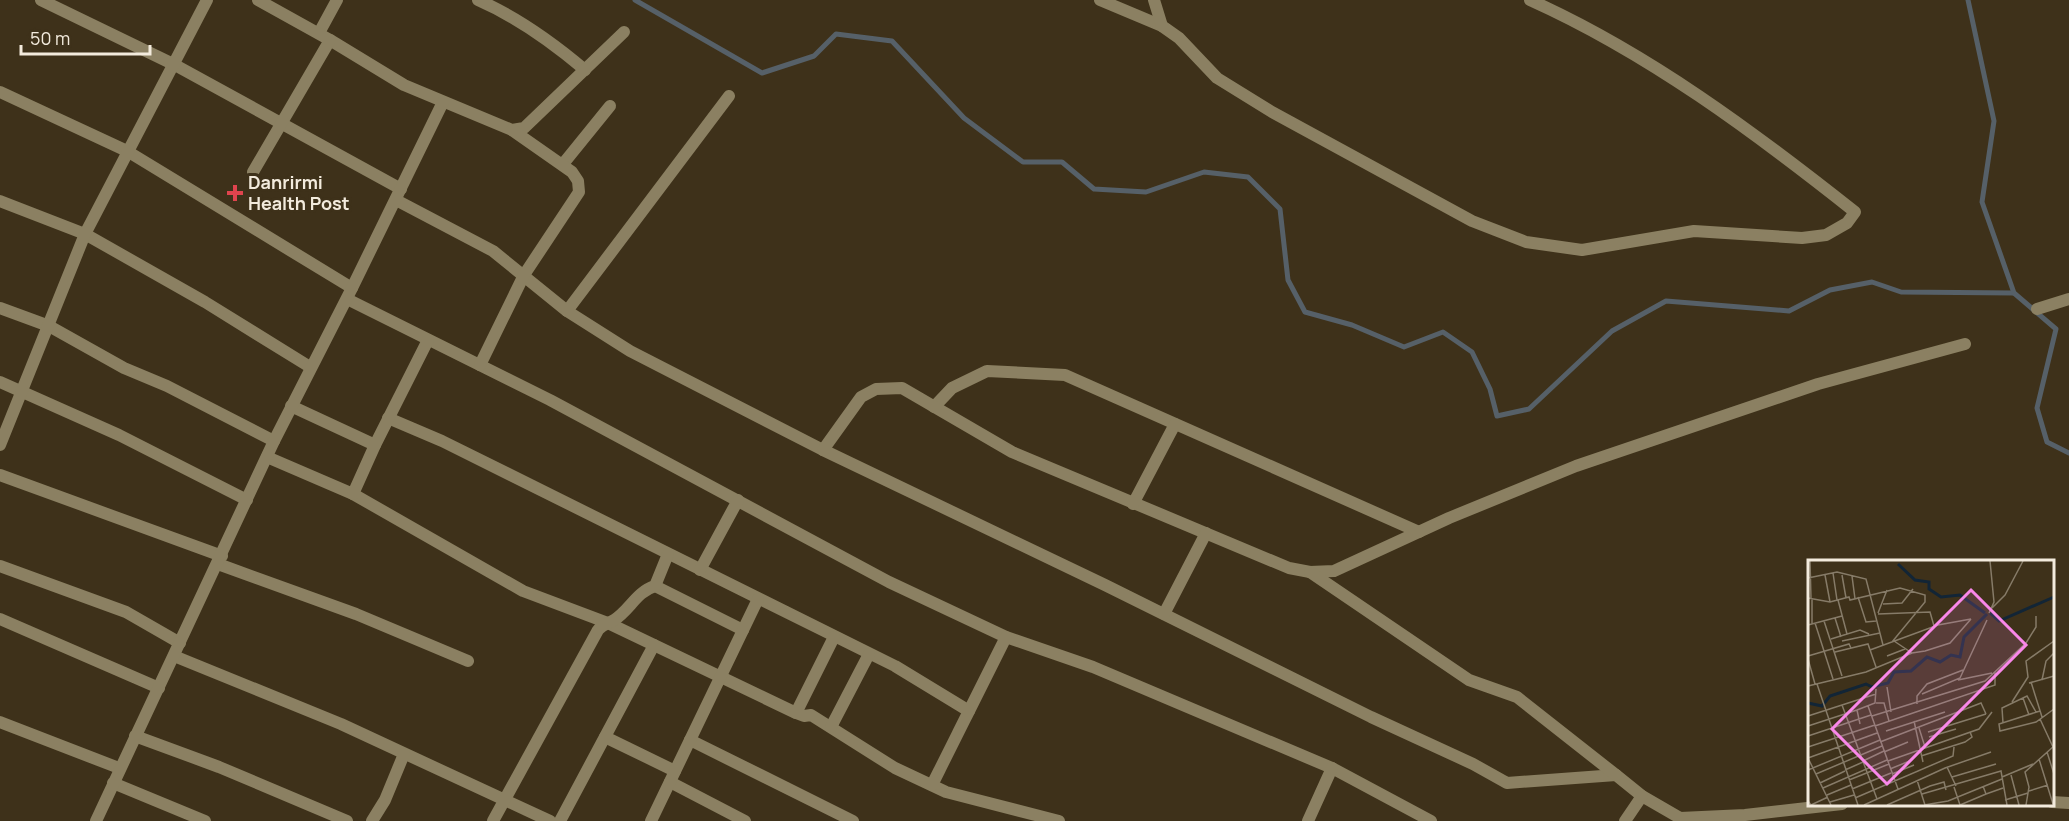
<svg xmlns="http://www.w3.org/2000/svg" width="2069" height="821" viewBox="0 0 2069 821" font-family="Manrope,sans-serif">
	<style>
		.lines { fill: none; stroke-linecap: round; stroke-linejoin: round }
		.stream { stroke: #566068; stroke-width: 5 }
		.street { stroke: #8b8062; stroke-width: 12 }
		.health-dot { fill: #e0444e; stroke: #3e311a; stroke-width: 2 }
		.labels { text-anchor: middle; stroke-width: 6; stroke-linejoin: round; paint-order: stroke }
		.poi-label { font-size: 18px; font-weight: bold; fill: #f3ebdd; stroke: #3e311a; text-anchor: start }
		.inset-river { fill: none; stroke: #122536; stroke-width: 3 }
		.inset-road { fill: none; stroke: #867b68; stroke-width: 1.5 }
		.view { fill: #f987e9; fill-opacity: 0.15; stroke: #f987e9; stroke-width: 3 }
		.inset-edge { fill: none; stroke: #f3ebdd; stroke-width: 3 }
	</style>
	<rect width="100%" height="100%" fill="#3e311a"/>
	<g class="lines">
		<g class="stream">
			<path d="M 635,0 L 762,73 L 814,56 L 836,34 L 892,41 L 964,118 L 1023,162 L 1062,162 L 1094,189 L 1146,192 L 1204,172 L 1248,177 L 1280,209 L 1288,280 L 1305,312 L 1352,325 L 1404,347 L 1443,332 L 1472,352 L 1490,389 L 1497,416 L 1529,409 L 1612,331 L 1666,301 L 1789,311 L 1830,290 L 1872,282 L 1901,292 L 2014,293"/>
			<path d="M 1968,0 L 1994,121 L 1982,202 L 2014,293 L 2056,329 L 2037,408 L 2047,442 L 2069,453"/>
		</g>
		<g class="street">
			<path d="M 41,0 L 175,65 L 401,189"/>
			<path d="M 478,0 C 517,17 552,42 585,70"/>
			<path d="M 1100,0 L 1162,26"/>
			<path d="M 1154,0 L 1162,26 L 1179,38 L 1217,78 L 1272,112 L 1472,221 L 1526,242 L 1582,250 L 1694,231 L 1802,238 L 1826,235 L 1847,223 L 1855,212 C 1754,132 1648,53 1530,0"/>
			<path d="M 319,33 L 337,0"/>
			<path d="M 330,40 L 404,85 L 512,130 L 524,128 L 624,32"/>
			<path d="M 0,92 L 127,151 L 352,288"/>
			<path d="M 563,164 L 610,106"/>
			<path d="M 253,172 L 330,40 L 258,0"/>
			<path d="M 396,200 L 493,251 L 567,311 L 630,351 L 823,450 L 1105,585 L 1371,717 L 1473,764 L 1507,783 L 1616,775 L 1642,796 L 1680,818 L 1745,815 L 1842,804"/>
			<path d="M 0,201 L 85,234 L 205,302 L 310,367"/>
			<path d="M 347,299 L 550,400 L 889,582 L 1006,637 L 1093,667 L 1332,768 L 1431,821"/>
			<path d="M 0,308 L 49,326 L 124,368 L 167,386 L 274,441"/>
			<path d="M 2037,309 L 2069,299"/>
			<path d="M 567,311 L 729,96"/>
			<path d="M 480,365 L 524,275 L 579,192 L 578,181 L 572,172 L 512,130"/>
			<path d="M 0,382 L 119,435 L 247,500"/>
			<path d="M 291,406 L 375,445"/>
			<path d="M 934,407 L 952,388 L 987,371 L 1065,375 L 1419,532"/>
			<path d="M 388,418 L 442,441 L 895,666 L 969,711"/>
			<path d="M 0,445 L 85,234 L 207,0"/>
			<path d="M 823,450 L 861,397 L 876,389 L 902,388 L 1012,452 L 1289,568 L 1310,572 L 1334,571 L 1449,518 L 1576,466 L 1818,384 L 1965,344"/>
			<path d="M 267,457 L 353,494 L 523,591 L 608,623 L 796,713 L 804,716 L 811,715 L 895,768 L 946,792 L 1059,821"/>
			<path d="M 0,475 L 222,556"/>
			<path d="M 353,494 L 375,445 L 428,340"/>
			<path d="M 1133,504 L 1175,424"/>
			<path d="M 218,564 L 356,614 L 468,661"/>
			<path d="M 0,566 L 126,612 L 180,643"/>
			<path d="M 700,570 L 738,500"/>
			<path d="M 1310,572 L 1469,680 L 1517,697 L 1616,775"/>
			<path d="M 655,586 L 743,630"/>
			<path d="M 1164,614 L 1206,533"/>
			<path d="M 0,619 L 159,688"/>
			<path d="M 174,656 L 341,724 L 550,821"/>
			<path d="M 796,713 L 834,637"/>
			<path d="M 0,722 L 119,768"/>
			<path d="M 831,727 L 869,654"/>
			<path d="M 135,736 L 219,767 L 347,821"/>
			<path d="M 605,737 L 675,771"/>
			<path d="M 690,740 L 853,821"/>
			<path d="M 670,782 L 745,821"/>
			<path d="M 113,783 L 205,821"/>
			<path d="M 932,785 L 1006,637"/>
			<path d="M 2052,802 L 2069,803"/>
			<path d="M 96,821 L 274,441 L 352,288 L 443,102"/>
			<path d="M 372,821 L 385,800 L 404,754"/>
			<path d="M 493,821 L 598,630 C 603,624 608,624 614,620 C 630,610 636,592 655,586 L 668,554"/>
			<path d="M 560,821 L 654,645"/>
			<path d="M 651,821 L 758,599"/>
			<path d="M 1308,821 L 1332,768"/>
			<path d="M 1625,821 L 1642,796"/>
		</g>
	</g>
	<path class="health-dot" d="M232 184h6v6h6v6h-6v6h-6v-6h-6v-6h6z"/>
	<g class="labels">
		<g class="poi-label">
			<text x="248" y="189">Danrirmi<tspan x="248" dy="21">Health Post</tspan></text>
		</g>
	</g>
	<g transform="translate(1808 560)">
		<rect width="246" height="246" fill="#3e311a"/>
		<path class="inset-river" d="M 90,4 L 107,20 L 121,22 L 121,29 L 133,37 L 152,35 L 177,53M 182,53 L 191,61 L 246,37M 0,143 L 14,146 L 22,136 L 58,124 L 64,127 L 80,123 L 86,112 L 103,111 L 119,97 L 132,102 L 143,95 L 152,97 L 156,77 L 179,54"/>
		<path class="inset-road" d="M 2,1 L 3,38M 25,13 L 29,40M 17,15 L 22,42M 34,15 L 38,38M 44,16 L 47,39M 0,18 L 29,12 L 58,19 L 75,85M 50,37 L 58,62 L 68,61M 0,38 L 22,42 L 41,37 L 42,40 L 92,28 L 117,35 L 117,42 L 84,82M 4,38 L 4,64M 30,40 L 39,74M 75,44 L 94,43 L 105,29M 184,48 L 197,35 L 215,1M 70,53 L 79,30M 181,53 L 186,42 L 182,1M 70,54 L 122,52 L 126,66M 27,58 L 33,77M 16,61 L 34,116M 7,63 L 25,119M 0,65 L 34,56M 23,79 L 52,70 L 61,74M 34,81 L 72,73M 86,81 L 104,93 L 117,91 L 142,83 L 163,59M 62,90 L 130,65 L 163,59M 27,92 L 60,84 L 68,107M 0,96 L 41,84 L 43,88M 79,96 L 97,89M 0,99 L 7,124M 150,120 L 184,113M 234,120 L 238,101 L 246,93M 223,122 L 234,157M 221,123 L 246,116M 9,124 L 50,245M 0,126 L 58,112 L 104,93M 79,127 L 83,152M 114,134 L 152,118 L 179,60M 215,138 L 221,155M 204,142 L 220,117 L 218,101 L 246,81M 68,143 L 76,143 L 81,161M 109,144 L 109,136 L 119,124 L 155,110M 34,145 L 69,239M 60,146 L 90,229M 49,150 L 67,143 L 68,129M 232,151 L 191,164 L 192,171 L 228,162 L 246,149M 0,156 L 68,134M 64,156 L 177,121 L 218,83 L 228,67 L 228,56M 232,159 L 245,187M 106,161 L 115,202M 195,163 L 194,148 L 219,136 L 228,152M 0,166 L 49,150 L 52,164M 67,166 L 187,125 L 187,112M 111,168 L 117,187M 78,171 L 137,152M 120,172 L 178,154M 0,176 L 63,155M 121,177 L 148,169M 72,182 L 173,143 L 178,154M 0,187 L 67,165M 76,192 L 100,182M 239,192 L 246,214M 113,196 L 157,182 L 164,177 L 162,172M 0,198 L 69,173M 0,198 L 23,245M 231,199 L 245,244M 55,201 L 76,191M 80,201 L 171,169 L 184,152M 139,207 L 148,226M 82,209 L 104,200M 0,210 L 72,180M 37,210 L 55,202M 8,214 L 74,186M 84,214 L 106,205M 203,215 L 211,245M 144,217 L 188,204M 194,217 L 225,204M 41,220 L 81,204M 109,220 L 117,245M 12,223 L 37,211M 146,227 L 152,245M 15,228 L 79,200M 44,229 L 83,213M 221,231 L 240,225M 114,234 L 193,211 L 199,245M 178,234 L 195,228M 19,235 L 43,225M 47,238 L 145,196 L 146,187M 197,240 L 220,233M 0,241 L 3,245 L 20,237M 22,242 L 46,235M 56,245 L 137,208 L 183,192M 79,245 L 122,226 L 136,222 L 138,230M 116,245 L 140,241 L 194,219M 152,245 L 178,234 L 175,226M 218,245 L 221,227 L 217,212 L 246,186"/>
		<path class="view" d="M 163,30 L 218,85 L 79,224 L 24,169 Z"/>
		<rect width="246" height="246" class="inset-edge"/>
	</g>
	<path d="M21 45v9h129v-9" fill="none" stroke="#f3ebdd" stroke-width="3"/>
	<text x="30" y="45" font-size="18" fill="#f3ebdd" stroke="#3e311a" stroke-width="4.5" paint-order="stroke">50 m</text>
</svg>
